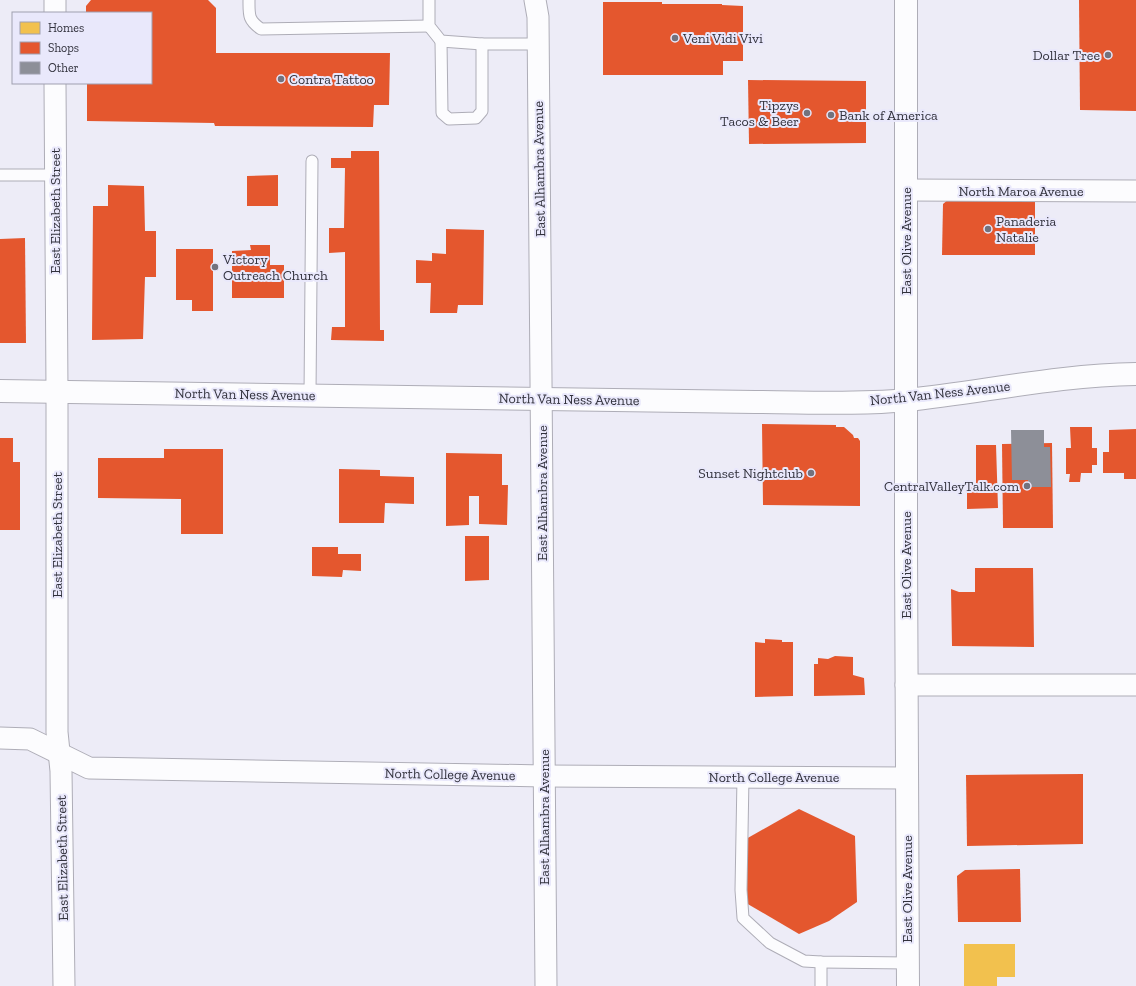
<svg xmlns="http://www.w3.org/2000/svg" width="1136" height="986" viewBox="0 0 1136 986" font-family="'Zilla Slab',serif">
	<style>
		.homes { fill: #f2c14e }
		.shops { fill: #e4572e }
		.building { fill: #8d8f98 }
		.lines { fill: none; stroke-linecap: round; stroke-linejoin: round }
		.lane-casing { stroke: #aeadb7; stroke-width: 13 }
		.street-casing { stroke: #aeadb7; stroke-width: 23 }
		.secondary-casing { stroke: #aeadb7; stroke-width: 24 }
		.lane { stroke: #fcfcfe; stroke-width: 11 }
		.street { stroke: #fcfcfe; stroke-width: 21 }
		.secondary { stroke: #fcfcfe; stroke-width: 22 }
		.poi-dot { fill: #73727d; stroke: #e9e8fb; stroke-width: 1.5 }
		.labels { text-anchor: middle; stroke-width: 4; stroke-linejoin: round; paint-order: stroke }
		.poi-label { font-size: 14px; fill: #31313c; stroke: #e9e8fb; text-anchor: start }
		.street-label { font-size: 14px; fill: #31313c; stroke: #e9e8fb }
	</style>
	<rect width="100%" height="100%" fill="#edecf7"/>
	<path class="homes" d="M 964,944 L 1015,944 L 1015,977 L 997,977 L 997,986 L 964,986 Z"/>
	<g class="shops">
		<path d="M 91,0 L 208,0 L 216,8 L 216,53 L 390,53 L 389,105 L 374,105 L 373,127 L 215,126 L 214,123 L 87,121 L 87,83 L 151,83 L 151,13 L 86,13 L 86,6 Z"/>
		<path d="M 1079,0 L 1136,0 L 1136,111 L 1080,110 Z"/>
		<path d="M 603,2 L 662,2 L 662,4 L 722,4 L 722,5 L 743,6 L 743,61 L 723,61 L 723,75 L 603,75 Z"/>
		<path d="M 748,80 L 866,81 L 866,143 L 749,144 Z"/>
		<path d="M 351,151 L 379,151 L 380,330 L 384,330 L 384,341 L 331,340 L 332,327 L 345,327 L 345,252 L 329,253 L 329,228 L 344,228 L 345,168 L 331,168 L 331,158 L 351,158 Z"/>
		<path d="M 278,175 L 278,206 L 247,206 L 247,176 Z"/>
		<path d="M 108,185 L 144,186 L 145,231 L 156,231 L 156,277 L 145,277 L 143,339 L 92,340 L 93,206 L 108,206 Z"/>
		<path d="M 949,199 L 1035,200 L 1035,255 L 942,255 L 943,204 Z"/>
		<path d="M 446,229 L 484,230 L 483,305 L 458,305 L 457,313 L 430,313 L 431,283 L 416,283 L 416,260 L 432,261 L 432,253 L 446,254 Z"/>
		<path d="M 25,238 L 26,343 L 0,343 L 0,239 Z"/>
		<path d="M 250,245 L 270,245 L 270,265 L 284,265 L 284,298 L 232,298 L 232,251 L 251,250 Z"/>
		<path d="M 176,249 L 213,249 L 213,311 L 192,311 L 192,300 L 176,300 Z"/>
		<path d="M 762,424 L 836,425 L 836,427 L 844,427 L 853,435 L 854,438 L 858,438 L 860,441 L 860,506 L 763,505 Z"/>
		<path d="M 1070,427 L 1092,427 L 1092,448 L 1097,448 L 1097,465 L 1092,465 L 1092,473 L 1081,473 L 1080,482 L 1069,482 L 1070,474 L 1066,474 L 1066,448 L 1071,448 Z"/>
		<path d="M 1136,429 L 1136,479 L 1124,479 L 1124,473 L 1103,473 L 1103,452 L 1109,452 L 1109,430 Z"/>
		<path d="M 0,438 L 13,438 L 13,462 L 20,462 L 20,530 L 0,530 Z"/>
		<path d="M 1052,443 L 1053,528 L 1003,528 L 1002,444 Z"/>
		<path d="M 976,445 L 996,445 L 998,508 L 967,509 L 967,488 L 976,487 Z"/>
		<path d="M 164,449 L 223,449 L 223,534 L 181,534 L 181,499 L 98,498 L 98,458 L 164,458 Z"/>
		<path d="M 446,453 L 502,454 L 502,485 L 508,485 L 507,525 L 479,524 L 479,496 L 469,496 L 469,525 L 446,526 Z"/>
		<path d="M 339,469 L 380,470 L 380,476 L 414,477 L 414,504 L 385,503 L 384,523 L 339,523 Z"/>
		<path d="M 465,536 L 489,536 L 489,580 L 465,581 Z"/>
		<path d="M 312,547 L 338,547 L 338,554 L 361,554 L 361,571 L 343,570 L 342,577 L 312,576 Z"/>
		<path d="M 975,568 L 1033,568 L 1034,647 L 952,646 L 951,589 L 959,592 L 975,592 Z"/>
		<path d="M 765,639 L 782,640 L 782,642 L 793,642 L 793,696 L 755,697 L 755,642 L 765,643 Z"/>
		<path d="M 835,656 L 853,657 L 853,675 L 864,678 L 865,695 L 814,696 L 814,664 L 818,664 L 818,658 L 828,659 Z"/>
		<path d="M 1083,774 L 1083,844 L 967,846 L 966,775 Z"/>
		<path d="M 799,809 L 855,836 L 857,902 L 829,921 L 799,934 L 746,903 L 746,839 Z"/>
		<path d="M 1020,869 L 1021,922 L 958,922 L 957,876 L 965,870 Z"/>
	</g>
	<path class="building" d="M 1011,430 L 1044,430 L 1044,447 L 1050,447 L 1051,487 L 1028,487 L 1028,480 L 1012,480 Z"/>
	<g class="lines">
		<g class="lane-casing">
			<g id="lane">
				<path d="M 249,0 C 249,15 248,20 261,29 L 429,26"/>
				<path d="M 429,0 L 429,26 L 441,41 L 482,44 L 538,44"/>
				<path d="M 441,41 L 442,113 L 449,119 L 476,118 L 482,111 L 482,44"/>
				<path d="M 0,175 L 55,175"/>
				<path d="M 310,395 L 312,161"/>
				<path d="M 743,777 L 741,890 L 743,918 L 770,943 L 804,961 L 821,962 L 908,963"/>
				<path d="M 821,986 L 821,962"/>
			</g>
		</g>
		<g class="street-casing">
			<g id="street">
				<path d="M 55,0 L 55,13"/>
				<path d="M 535,0 L 538,17 L 546,986"/>
				<path d="M 55,83 L 57,391 L 57,732 L 61,771 L 64,986"/>
				<path d="M 906,190 L 1136,191"/>
				<path d="M 906,685 L 1136,685"/>
				<path d="M 0,738 L 30,739 L 89,768 L 544,776 L 907,778"/>
			</g>
		</g>
		<g class="secondary-casing">
			<g id="secondary">
				<path d="M 906,0 L 906,551 L 908,986"/>
				<path d="M 0,391 L 755,402 C 805,402 856,405 907,400 C 983,392 1059,375 1136,374"/>
			</g>
		</g>
		<use href="#lane" class="lane"/>
		<use href="#street" class="street"/>
		<use href="#secondary" class="secondary"/>
	</g>
	<g class="poi-dot">
		<circle cx="675" cy="38" r="4"/>
		<circle cx="1108" cy="55" r="4"/>
		<circle cx="281" cy="79" r="4"/>
		<circle cx="807" cy="113" r="4"/>
		<circle cx="831" cy="115" r="4"/>
		<circle cx="988" cy="229" r="4"/>
		<circle cx="215" cy="267" r="4"/>
		<circle cx="811" cy="473" r="4"/>
		<circle cx="1027" cy="486" r="4"/>
	</g>
	<g class="labels">
		<g class="poi-label">
			<text x="683" y="43">Veni Vidi Vivi</text>
			<text x="1100" y="60" text-anchor="end">Dollar Tree</text>
			<text x="289" y="84">Contra Tattoo</text>
			<text x="799" y="110" text-anchor="end">Tipzys<tspan x="799" dy="16">Tacos &amp; Beer</tspan></text>
			<text x="839" y="120">Bank of America</text>
			<text x="996" y="226">Panaderia<tspan x="996" dy="16">Natalie</tspan></text>
			<text x="223" y="264">Victory<tspan x="223" dy="16">Outreach Church</tspan></text>
			<text x="803" y="478" text-anchor="end">Sunset Nightclub</text>
			<text x="1019" y="491" text-anchor="end">CentralValleyTalk.com</text>
		</g>
		<g class="street-label">
			<text transform="translate(539 169) rotate(-91)" y="5">East Alhambra Avenue</text>
			<text x="1021" y="196">North Maroa Avenue</text>
			<text transform="translate(55 211) rotate(-90)" y="5">East Elizabeth Street</text>
			<text transform="translate(906 241) rotate(-90)" y="5">East Olive Avenue</text>
			<text transform="translate(940 393) rotate(-6)" y="5">North Van Ness Avenue</text>
			<text transform="translate(245 394) rotate(1)" y="5">North Van Ness Avenue</text>
			<text transform="translate(569 399) rotate(1)" y="5">North Van Ness Avenue</text>
			<text transform="translate(542 493) rotate(-90)" y="5">East Alhambra Avenue</text>
			<text transform="translate(57 535) rotate(-90)" y="5">East Elizabeth Street</text>
			<text transform="translate(906 565) rotate(-90)" y="5">East Olive Avenue</text>
			<text transform="translate(450 774) rotate(1)" y="5">North College Avenue</text>
			<text x="774" y="782">North College Avenue</text>
			<text transform="translate(544 817) rotate(-90)" y="5">East Alhambra Avenue</text>
			<text transform="translate(62 858) rotate(-91)" y="5">East Elizabeth Street</text>
			<text transform="translate(907 889) rotate(-90)" y="5">East Olive Avenue</text>
		</g>
	</g>
	<rect x="12" y="12" width="140" height="72" fill="#e9e8fb" stroke="#9f9faf"/>
	<rect x="20" y="22" width="20" height="12" fill="#f2c14e" stroke="#9f9faf"/>
	<text x="48" y="32" font-size="12" fill="#31313c">Homes</text>
	<rect x="20" y="42" width="20" height="12" fill="#e4572e" stroke="#9f9faf"/>
	<text x="48" y="52" font-size="12" fill="#31313c">Shops</text>
	<rect x="20" y="62" width="20" height="12" fill="#8d8f98" stroke="#9f9faf"/>
	<text x="48" y="72" font-size="12" fill="#31313c">Other</text>
</svg>
